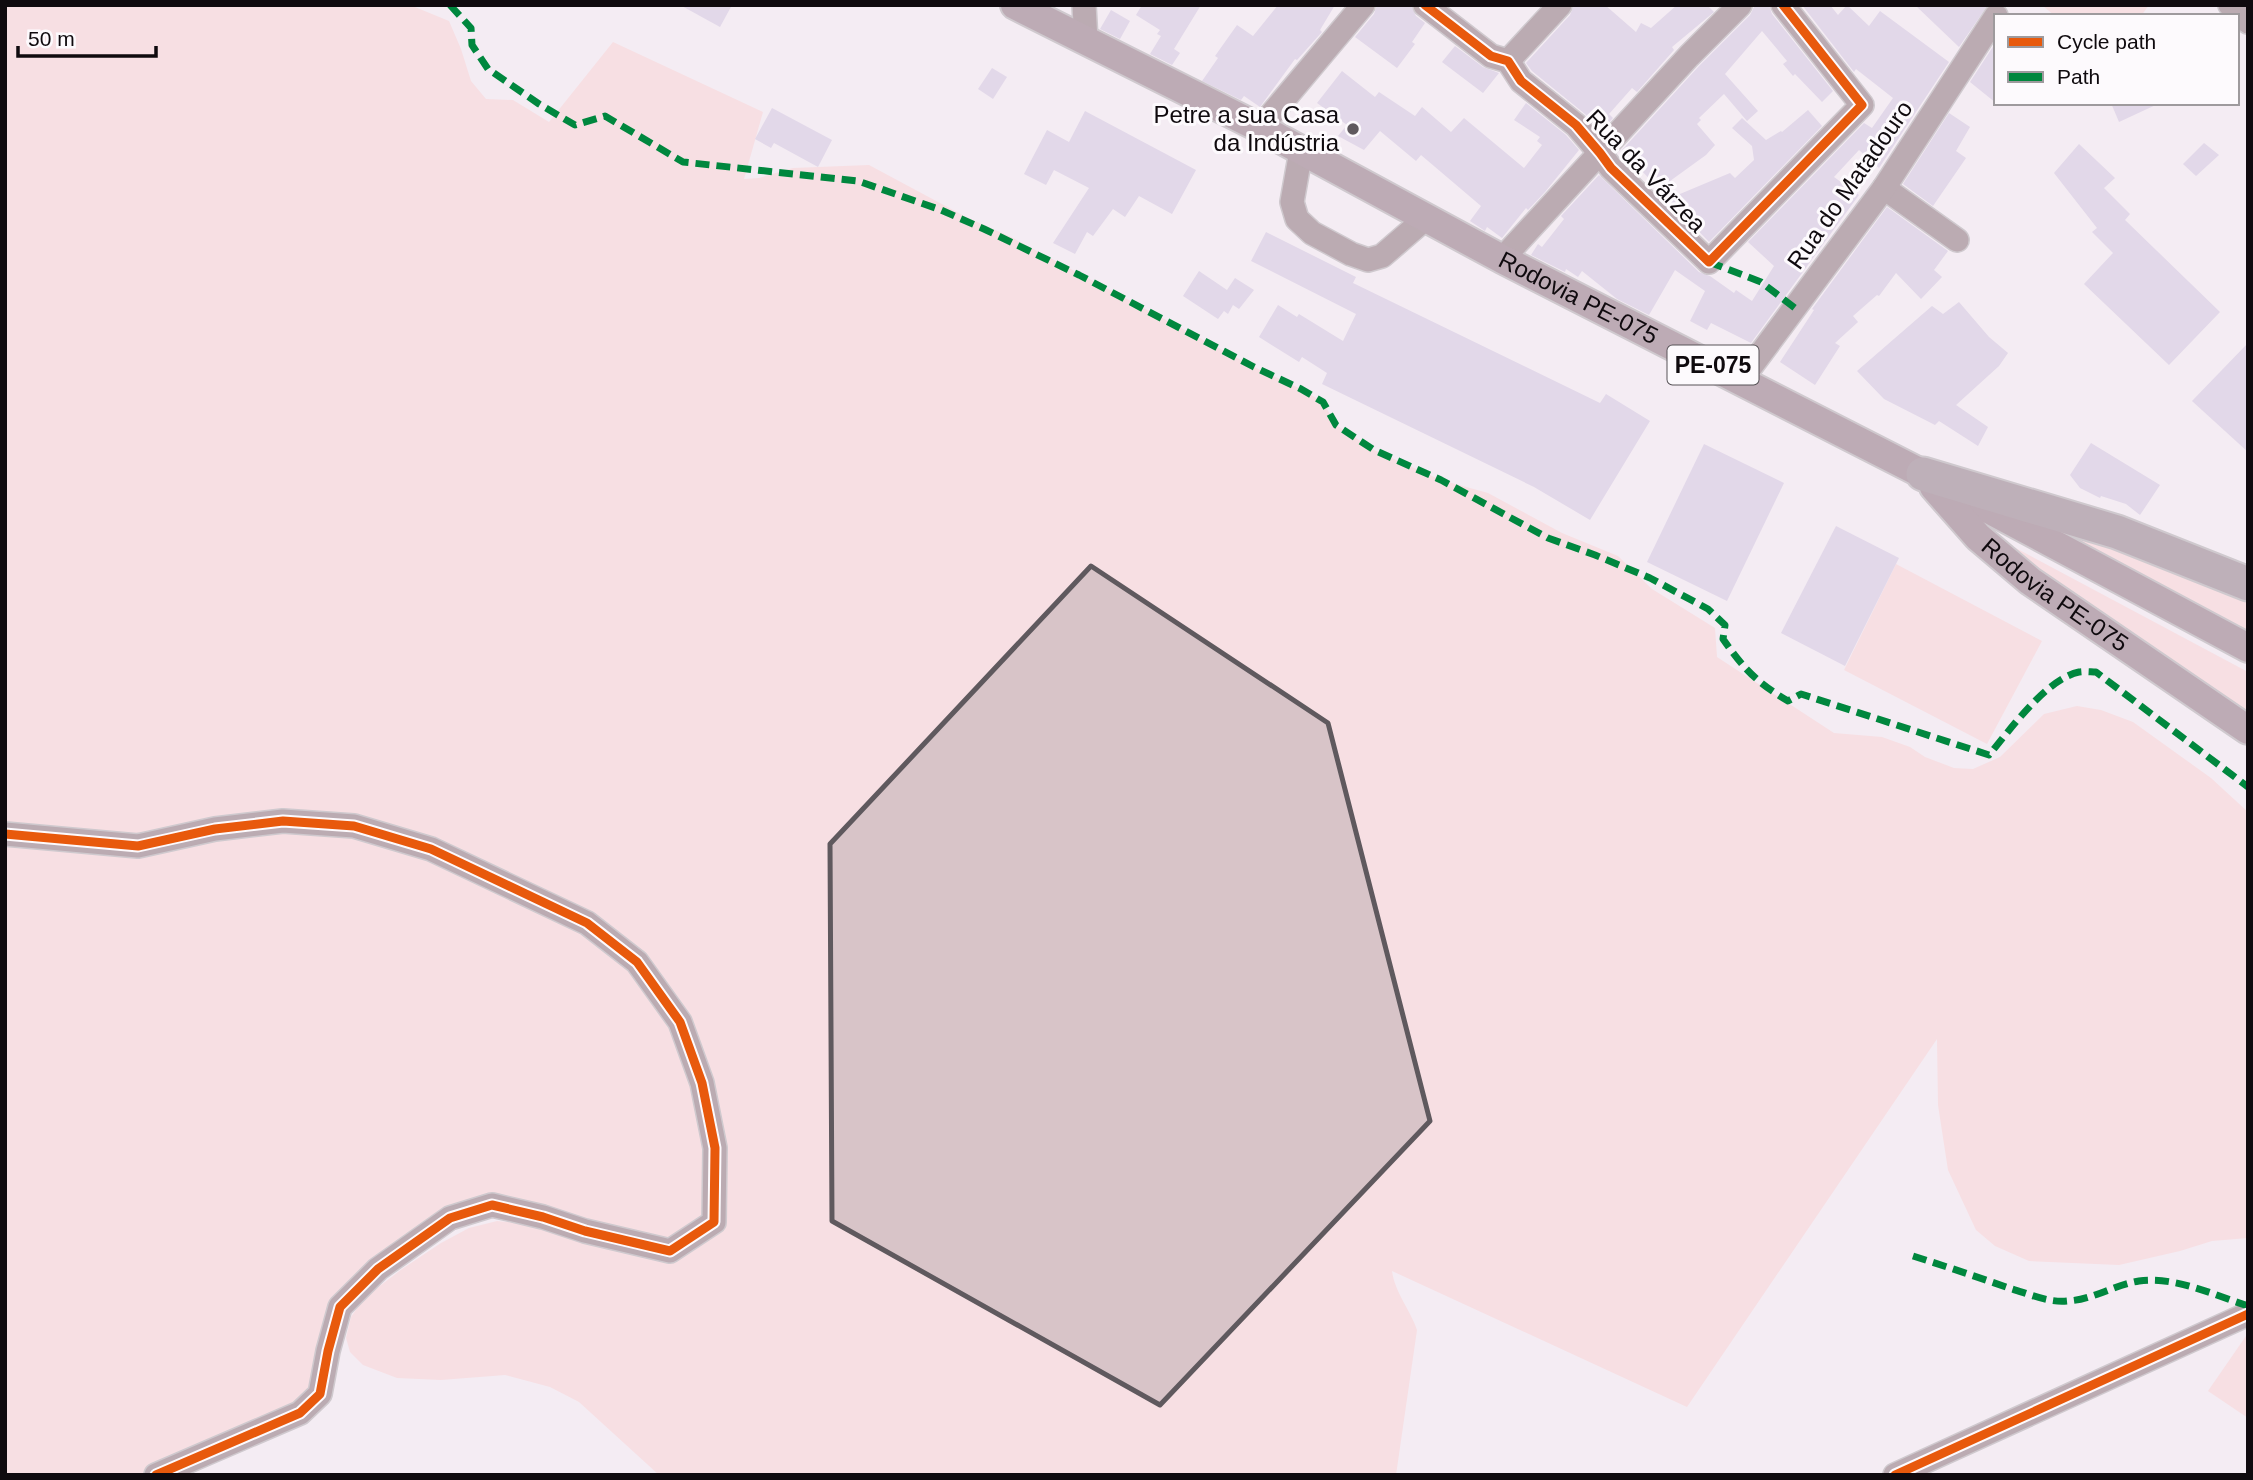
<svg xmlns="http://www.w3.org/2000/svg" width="2253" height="1480" viewBox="0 0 2253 1480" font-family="Arial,sans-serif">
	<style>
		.green { fill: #f7dfe3 }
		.building { fill: #e2d8e9 }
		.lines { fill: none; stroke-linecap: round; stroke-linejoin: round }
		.minor-casing { stroke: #cfc9ce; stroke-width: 26 }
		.major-casing { stroke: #cfc9ce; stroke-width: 32 }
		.highway-casing { stroke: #cfc9ce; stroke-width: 37 }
		.minor { stroke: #bbabb2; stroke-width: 23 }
		.major { stroke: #bdabb5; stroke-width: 28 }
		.highway { stroke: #beb0b9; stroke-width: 33 }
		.quiet { stroke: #00873e; stroke-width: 7; stroke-dasharray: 14 7; stroke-linecap: butt }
		.cycleway-casing { stroke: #fdfafd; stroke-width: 13 }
		.cycleway { stroke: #e8590c; stroke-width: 9 }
		.marked { fill: #5f595e; fill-opacity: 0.2; stroke: #5f595e; stroke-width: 5; stroke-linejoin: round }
		.poi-dot { fill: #5f595e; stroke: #fdfafd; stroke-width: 2.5 }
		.labels { text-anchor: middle; stroke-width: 6; stroke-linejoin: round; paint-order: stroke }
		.shield { fill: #fdfafd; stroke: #565256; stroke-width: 2 }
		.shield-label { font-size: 23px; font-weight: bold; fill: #0f0a0e }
		.poi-label { font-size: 24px; fill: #0f0a0e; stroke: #fdfafd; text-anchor: end }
		.street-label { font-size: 24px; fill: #0f0a0e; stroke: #fdfafd }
	</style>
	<rect width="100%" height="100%" fill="#f4ecf3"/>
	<g class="green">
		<path d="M 5,5 L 410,5 L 449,21 L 461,49 L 471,81 L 486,99 L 513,100 L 549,122 L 613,42 L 763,112 L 744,179 L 759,178 L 793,168 L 869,165 L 966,217 L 1011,237 L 1254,367 L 1301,389 L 1323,402 L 1336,425 L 1374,450 L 1441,480 L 1488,493 L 1562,533 L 1618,556 L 1652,589 L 1715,628 L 1717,657 L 1834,733 L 1882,737 L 1910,747 L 1925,757 L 1954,768 L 1973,769 L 2000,757 L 2044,714 L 2077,706 L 2101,710 L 2133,722 L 2211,778 L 2248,812 L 2248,1238 L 2212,1241 L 2180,1251 L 2119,1265 L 2029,1261 L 1995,1246 L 1976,1230 L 1948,1170 L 1938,1105 L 1937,1039 L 1687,1407 L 1392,1271 C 1395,1293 1410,1309 1417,1330 L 1396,1475 L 659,1475 L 579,1402 L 550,1387 L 505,1375 L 441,1380 L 397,1378 L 363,1365 L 350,1352 L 346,1338 L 351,1317 L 364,1298 L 402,1269 L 441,1243 L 469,1228 L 497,1221 L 530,1224 L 492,1205 L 450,1218 L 340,1307 L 320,1394 L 156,1475 L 5,1475 Z"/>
		<path d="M 2042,5 L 2149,5 L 2141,16 L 2055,16 Z"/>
		<path d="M 2025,515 L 2248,599 L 2248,634 Z"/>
		<path d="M 1995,537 L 2248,672 L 2248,717 L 2030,567 Z"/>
		<path d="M 1896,564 L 2042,641 L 1987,744 L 1844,670 Z"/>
		<path d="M 2246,1336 L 2248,1336 L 2248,1418 L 2208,1391 Z"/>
	</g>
	<g class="building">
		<path d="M 680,5 L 732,5 L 720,27 Z"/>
		<path d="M 1142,5 L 1201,5 L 1174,49 L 1180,53 L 1172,65 L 1150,54 L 1161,36 L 1157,34 L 1160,30 L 1136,15 Z"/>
		<path d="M 1278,5 L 1335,5 L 1320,30 L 1322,32 L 1297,60 L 1295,59 L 1260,107 L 1244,96 L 1241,100 L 1202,81 L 1218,58 L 1215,56 L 1237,25 L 1253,36 Z"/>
		<path d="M 1377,5 L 1411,5 L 1416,16 L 1425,23 L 1412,42 L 1415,44 L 1397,68 L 1355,37 L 1374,14 Z"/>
		<path d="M 1574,5 L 1605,5 L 1636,32 L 1641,23 L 1651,28 L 1677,5 L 1707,5 L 1714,12 L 1672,47 L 1674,50 L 1637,92 L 1632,88 L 1609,114 L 1613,118 L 1602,130 L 1597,128 L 1585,114 L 1532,71 L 1526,63 L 1570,15 Z"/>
		<path d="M 1755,5 L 1769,5 L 1772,14 L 1833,91 L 1822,102 L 1795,74 L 1793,76 L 1783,64 L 1787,61 L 1762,31 L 1725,74 L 1758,111 L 1747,121 L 1724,94 L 1699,118 L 1701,120 L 1697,124 L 1715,145 L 1706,155 L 1659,189 L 1622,150 L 1699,66 L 1750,15 Z"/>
		<path d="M 1802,5 L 1830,5 L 1838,15 L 1847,5 L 1869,26 L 1880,11 L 1949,62 L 1879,168 L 1859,150 L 1834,177 L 1859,195 L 1751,343 L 1711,323 L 1707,330 L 1690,321 L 1705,291 L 1675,270 L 1649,315 L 1617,299 L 1582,271 L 1578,277 L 1566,269 L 1565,272 L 1531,255 L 1538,244 L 1542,247 L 1564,219 L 1561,216 L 1599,175 L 1699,272 L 1710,276 L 1734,293 L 1736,290 L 1752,301 L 1774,266 L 1748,242 L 1864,123 L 1872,128 L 1893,98 L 1856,69 L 1854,72 Z"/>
		<path d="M 1915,5 L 1988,5 L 1959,47 Z"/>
		<path d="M 1111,10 L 1130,21 L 1120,39 L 1100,29 Z"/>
		<path d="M 1996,42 L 1996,103 L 1970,82 Z"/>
		<path d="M 1455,46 L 1483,67 L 1499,73 L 1483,93 L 1442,62 Z"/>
		<path d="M 992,68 L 1007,77 L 993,99 L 978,89 Z"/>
		<path d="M 1342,71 L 1375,97 L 1379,92 L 1415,116 L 1422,107 L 1451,132 L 1464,118 L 1524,168 L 1542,145 L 1537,141 L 1540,137 L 1514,120 L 1526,103 L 1566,135 L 1579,150 L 1545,192 L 1528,210 L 1526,208 L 1502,238 L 1487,227 L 1485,231 L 1470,221 L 1481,206 L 1421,155 L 1416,161 L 1380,131 L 1364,150 L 1338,136 L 1347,125 L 1317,103 Z"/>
		<path d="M 2111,103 L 2160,103 L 2119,122 Z"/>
		<path d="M 772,108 L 832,140 L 818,167 L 774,143 L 771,148 L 755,139 Z"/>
		<path d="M 1808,110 L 1822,126 L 1709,242 L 1668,199 L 1730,173 L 1735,178 L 1754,160 L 1752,146 L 1732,128 L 1742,118 L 1766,140 L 1781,131 L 1782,132 Z"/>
		<path d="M 1085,111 L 1196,170 L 1172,214 L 1139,196 L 1125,217 L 1113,209 L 1093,236 L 1087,232 L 1075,254 L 1053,243 L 1089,188 L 1054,170 L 1046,185 L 1024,174 L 1047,130 L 1069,142 Z"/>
		<path d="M 1949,113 L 1970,127 L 1956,151 L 1966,158 L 1933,206 L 1903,184 Z"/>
		<path d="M 2204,143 L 2219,155 L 2196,176 L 2183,164 Z"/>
		<path d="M 2079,144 L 2115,178 L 2104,188 L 2130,214 L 2125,220 L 2220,312 L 2169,365 L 2084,284 L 2113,253 L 2092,232 L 2097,228 L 2054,173 Z"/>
		<path d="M 1887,207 L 1948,251 L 1934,270 L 1942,277 L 1921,299 L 1896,273 L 1879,296 L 1877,295 L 1853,316 L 1858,322 L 1835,343 L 1840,346 L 1815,385 L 1780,362 L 1814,310 L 1812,309 Z"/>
		<path d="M 1266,232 L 1356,277 L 1353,283 L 1600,403 L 1606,394 L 1650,421 L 1590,520 L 1534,487 L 1322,384 L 1327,373 L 1302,357 L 1299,362 L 1259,337 L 1278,305 L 1297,317 L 1299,314 L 1343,341 L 1356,314 L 1251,261 Z"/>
		<path d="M 1199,271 L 1227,290 L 1235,278 L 1254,290 L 1239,309 L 1233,305 L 1228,314 L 1224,311 L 1218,319 L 1183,296 Z"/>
		<path d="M 1959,302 L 1989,337 L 2008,353 L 1999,366 L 1956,405 L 1988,427 L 1978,446 L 1939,421 L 1935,425 L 1884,399 L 1857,371 L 1932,306 L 1943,314 Z"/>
		<path d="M 2248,343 L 2248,452 L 2192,401 Z"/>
		<path d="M 2091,443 L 2160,485 L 2140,515 L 2126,504 L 2101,496 L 2100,498 L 2080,488 L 2070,475 Z"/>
		<path d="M 1704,444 L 1784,483 L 1727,601 L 1647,562 Z"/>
		<path d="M 1836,526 L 1899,558 L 1845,666 L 1781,633 Z"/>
	</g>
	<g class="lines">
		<g class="minor-casing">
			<g id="minor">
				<path d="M 1084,5 L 1086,41"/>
				<path d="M 1425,5 L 1491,56 L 1508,61 L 1521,81 L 1576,125 L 1600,153 L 1611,168 L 1709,262 L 1862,105 L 1783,5"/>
				<path d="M 2230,5 L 2248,22"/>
				<path d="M 1508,61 L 1560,5"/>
				<path d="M 1260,128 L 1363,5"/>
				<path d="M 1301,151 L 1292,202 L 1297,219 L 1312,233 L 1351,254 L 1368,260 L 1382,256 L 1426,218"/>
				<path d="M 1884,188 L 1957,240"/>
				<path d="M 1502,259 L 1689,56 L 1740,5"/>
				<path d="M 1741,380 L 1884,188 L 1996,16"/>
				<path d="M 5,834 L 138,846 L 215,829 L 283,821 L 354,826 L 431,849 L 587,923 L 637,962 L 680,1022 L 702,1083 L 715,1148 L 714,1222 L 670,1251 L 585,1231 L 543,1217 L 492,1205 L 450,1218 L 378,1269 L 340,1307 L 328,1351 L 320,1394 L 300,1413 L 156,1475"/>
				<path d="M 1895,1475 L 2248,1314"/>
			</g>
		</g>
		<g class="major-casing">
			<g id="major">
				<path id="s1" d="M 1015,5 L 1260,128 L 1502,259 L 1923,474 L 2248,648"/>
				<path id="s2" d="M 1934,487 L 1978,537 L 2030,581 L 2248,730"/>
			</g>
		</g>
		<g class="highway-casing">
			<path id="highway" d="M 1923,474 L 2117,532 L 2248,584"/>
		</g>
		<use href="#minor" class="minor"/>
		<use href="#major" class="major"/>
		<use href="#highway" class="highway"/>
		<g class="quiet">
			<path d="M 450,5 L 471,28 L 472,45 L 488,69 L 539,104 L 575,125 L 605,116 L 683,162 L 858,181 L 941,210 L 984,229 L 1079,275 L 1254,367 L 1301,389 L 1323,402 L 1336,425 L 1374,450 L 1441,480 L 1548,538 L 1595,555 L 1650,578 L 1708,609 L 1725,625 L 1723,639 C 1744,669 1756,682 1788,701 L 1801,694 L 1989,755 C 2010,730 2046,679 2079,672 C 2084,671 2091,672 2096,672 L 2248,787"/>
			<path d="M 1709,262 L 1761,282 L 1795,308"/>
			<path d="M 1913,1256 C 1945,1266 1977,1277 2009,1288 C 2027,1293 2048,1303 2067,1301 C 2092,1300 2114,1285 2139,1281 C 2175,1276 2214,1295 2248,1306"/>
		</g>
		<g class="cycleway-casing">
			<g id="cycleway">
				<path d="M 1425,5 L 1491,56 L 1508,61 L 1521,81 L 1576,125 L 1600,153 L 1611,168 L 1709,262 L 1862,105 L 1783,5"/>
				<path d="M 5,834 L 138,846 L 215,829 L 283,821 L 354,826 L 431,849 L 587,923 L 637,962 L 680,1022 L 702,1083 L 715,1148 L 714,1222 L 670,1251 L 585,1231 L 543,1217 L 492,1205 L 450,1218 L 378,1269 L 340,1307 L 328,1351 L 320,1394 L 300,1413 L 156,1475"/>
				<path d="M 1895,1475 L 2248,1314"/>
			</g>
		</g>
		<use href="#cycleway" class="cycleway"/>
	</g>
	<path class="marked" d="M 1091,566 L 1328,723 L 1430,1121 L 1160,1405 L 832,1221 L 830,844 Z"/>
	<circle class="poi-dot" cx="1353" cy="129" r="7"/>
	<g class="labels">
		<rect class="shield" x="1667.5" y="345.5" width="91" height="39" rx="5"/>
		<g class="shield-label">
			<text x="1713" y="373">PE-075</text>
		</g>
		<g class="poi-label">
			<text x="1339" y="123">Petre a sua Casa<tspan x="1339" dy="28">da Indústria</tspan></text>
		</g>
		<g class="street-label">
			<text transform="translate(1646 171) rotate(46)" y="8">Rua da Várzea</text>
			<text transform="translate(1850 185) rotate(-55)" y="8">Rua do Matadouro</text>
			<text dy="8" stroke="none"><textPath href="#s1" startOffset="635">Rodovia PE-075</textPath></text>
			<text dy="8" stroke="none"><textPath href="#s2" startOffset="163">Rodovia PE-075</textPath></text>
		</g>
	</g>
	<rect width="2253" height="1480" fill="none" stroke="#0f0a0e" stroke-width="14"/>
	<rect x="1994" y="14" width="245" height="91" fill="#fdfafd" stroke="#9e9a9d" stroke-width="2"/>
	<rect x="2008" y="37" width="35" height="10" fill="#e8590c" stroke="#9e9a9d" stroke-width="2"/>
	<text x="2057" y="49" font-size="21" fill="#0f0a0e">Cycle path</text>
	<rect x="2008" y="72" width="35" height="10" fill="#00873e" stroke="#9e9a9d" stroke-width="2"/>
	<text x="2057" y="84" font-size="21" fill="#0f0a0e">Path</text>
	<path d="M18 46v10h138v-10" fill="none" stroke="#0f0a0e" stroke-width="3.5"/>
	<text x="28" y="46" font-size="21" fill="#0f0a0e" stroke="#fdfafd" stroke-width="5" paint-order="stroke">50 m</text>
</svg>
